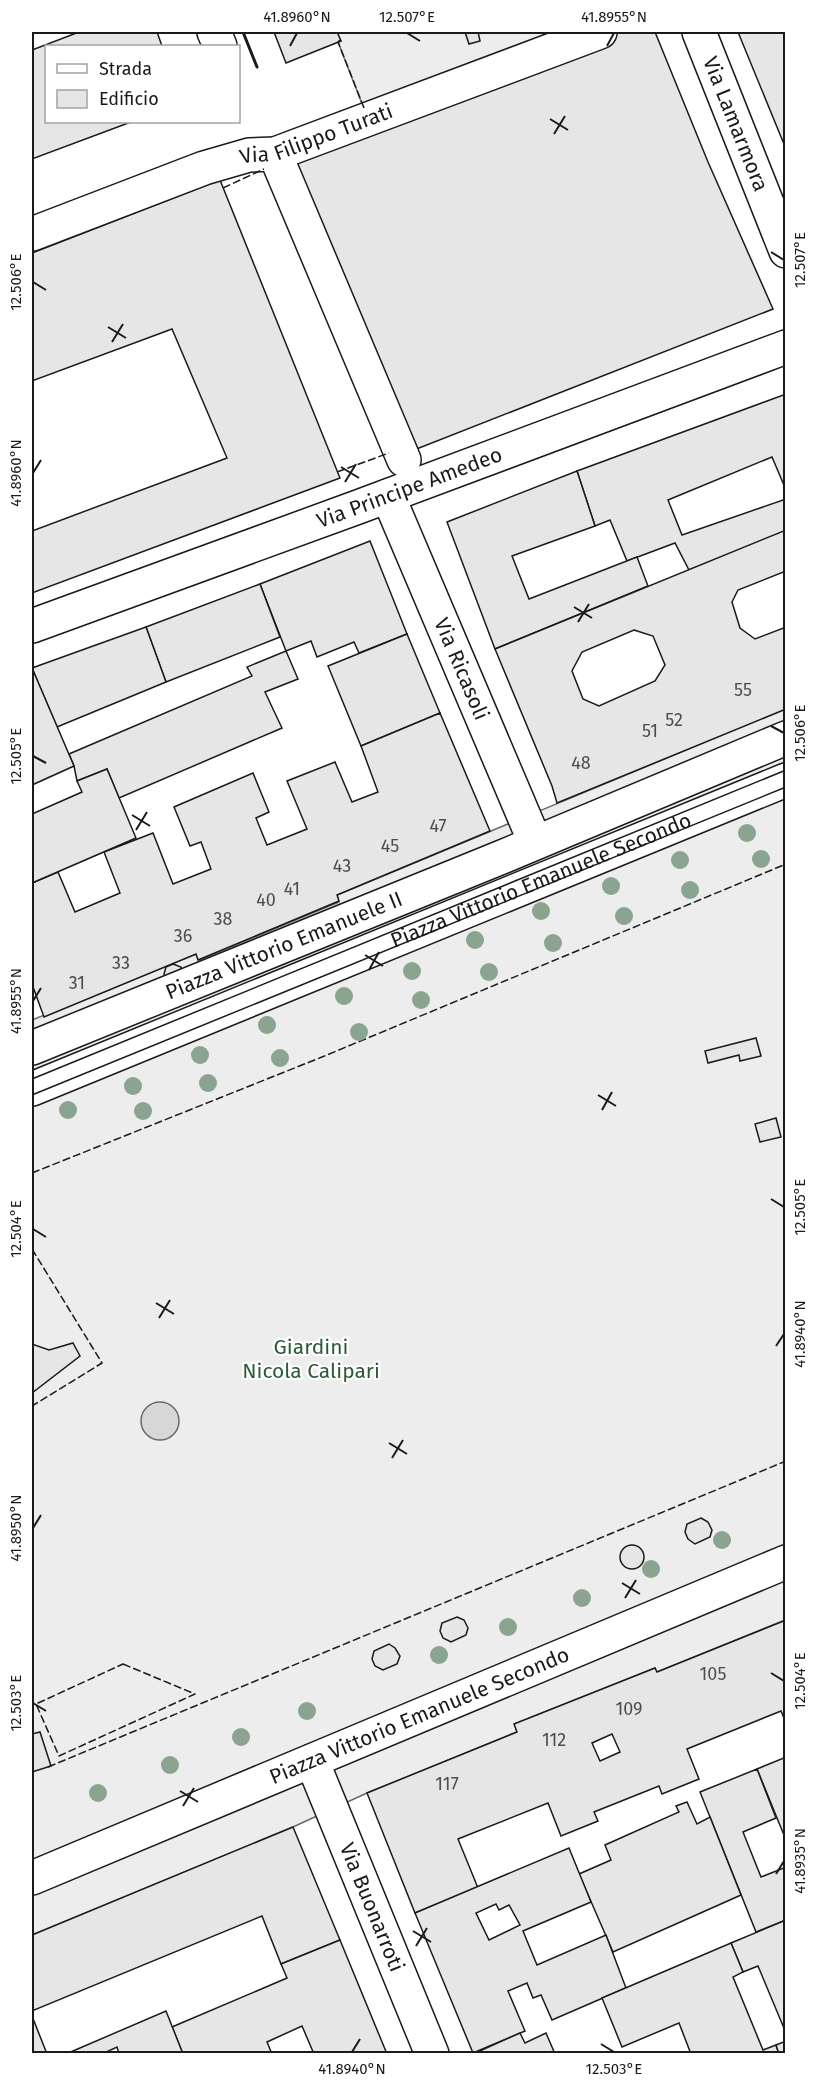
<svg xmlns="http://www.w3.org/2000/svg" width="817" height="2085" viewBox="0 0 817 2085" font-family="'Fira Sans',sans-serif">
	<style>
		.built { fill: #ededed; stroke: #6a6a6a; stroke-width: 1.5 }
		.water { fill: #d7d7d7; stroke: #6a6a6a; stroke-width: 1.5 }
		.building { fill: #e6e6e6; stroke: #1a1a1a; stroke-width: 1.5; fill-rule: evenodd }
		.lines { fill: none; stroke-linecap: round; stroke-linejoin: round }
		.minor-casing { stroke: #1a1a1a; stroke-width: 36 }
		.major-casing { stroke: #1a1a1a; stroke-width: 36 }
		.minor { stroke: #fff; stroke-width: 33 }
		.major { stroke: #fff; stroke-width: 33 }
		.tram { stroke: #1a1a1a; stroke-width: 1.5 }
		.fence { stroke: #1a1a1a; stroke-width: 1.5; stroke-dasharray: 8 3; stroke-linecap: butt }
		.wall { stroke: #1a1a1a; stroke-width: 3 }
		.tree { fill: #8aa48f }
		.ticks { fill: none; stroke: #1a1a1a; stroke-width: 2 }
		.labels { text-anchor: middle; stroke-width: 4.5; stroke-linejoin: round; paint-order: stroke }
		.number-label { font-size: 18px; fill: #4d4d4d }
		.street-label { font-size: 21px; fill: #1a1a1a; stroke: #fff }
		.park-label { font-size: 21px; fill: #2b5a34; stroke: #fff }
		.neatline { fill: none; stroke: #1a1a1a; stroke-width: 2 }
		.ticks-label { font-size: 15px; text-anchor: middle; fill: #1a1a1a }
	</style>
	<rect width="100%" height="100%" fill="#fff"/>
	<g class="built">
		<path d="M 337,32 L 579,32 L 366,114 L 338,42 L 341,41 Z"/>
		<path d="M 785,709 L 785,1620 L 657,1672 L 655,1668 L 515,1724 L 517,1732 L 367,1793 L 293,1827 L 32,1935 L 32,1020 L 196,954 L 199,960 L 339,902 L 337,895 Z"/>
	</g>
	<circle class="water" cx="160" cy="1421" r="19"/>
	<g class="building">
		<path d="M 79,32 L 157,32 L 162,46 L 46,46 L 46,122 L 131,122 L 32,159 L 32,50 Z"/>
		<path d="M 274,32 L 337,32 L 341,41 L 286,63 Z"/>
		<path d="M 465,32 L 478,32 L 480,41 L 469,44 Z"/>
		<path d="M 618,32 L 655,32 L 708,162 L 773,309 L 414,450 L 294,156 Z"/>
		<path d="M 738,32 L 786,32 L 786,149 Z"/>
		<path d="M 220,180 L 340,478 L 32,593 L 32,531 L 227,458 L 172,329 L 32,381 L 32,253 Z"/>
		<path d="M 786,394 L 786,490 L 772,457 L 668,500 L 682,535 L 786,499 L 786,532 L 689,570 L 675,543 L 627,561 L 610,520 L 595,526 L 577,471 Z"/>
		<path d="M 577,471 L 595,526 L 512,556 L 529,599 L 637,557 L 648,586 L 495,649 L 447,522 Z"/>
		<path d="M 786,530 L 786,571 L 738,590 L 732,602 L 740,628 L 755,639 L 786,627 L 786,709 L 557,803 L 552,786 L 495,649 ZM 634,630 L 653,636 L 665,665 L 655,681 L 599,706 L 583,699 L 572,671 L 582,652 Z"/>
		<path d="M 370,541 L 407,634 L 359,653 L 354,642 L 317,657 L 311,641 L 286,651 L 260,584 Z"/>
		<path d="M 260,584 L 280,637 L 166,682 L 146,627 Z"/>
		<path d="M 146,627 L 166,682 L 57,727 L 32,668 Z"/>
		<path d="M 407,634 L 440,713 L 361,746 L 328,666 Z"/>
		<path d="M 286,651 L 298,679 L 265,692 L 282,728 L 119,798 L 107,769 L 77,781 L 74,766 L 69,754 L 252,676 L 247,667 Z"/>
		<path d="M 32,668 L 74,766 L 32,785 Z"/>
		<path d="M 440,713 L 490,831 L 337,895 L 339,901 L 198,960 L 196,954 L 44,1017 L 32,984 L 32,883 L 58,872 L 75,912 L 120,893 L 104,852 L 153,833 L 173,884 L 211,869 L 201,842 L 190,846 L 174,807 L 253,773 L 269,812 L 256,818 L 267,845 L 307,829 L 287,781 L 335,762 L 352,802 L 378,792 L 361,746 Z"/>
		<path d="M 107,769 L 136,838 L 32,883 L 32,814 L 82,792 L 77,781 Z"/>
		<path d="M 173,964 L 181,967 L 184,977 L 166,983 L 164,974 L 166,967 Z"/>
		<path d="M 756,1038 L 761,1056 L 740,1061 L 739,1055 L 708,1063 L 705,1051 Z"/>
		<path d="M 776,1118 L 781,1137 L 760,1142 L 755,1124 Z"/>
		<path d="M 73,1343 L 80,1356 L 32,1393 L 32,1344 L 49,1350 Z"/>
		<path d="M 701,1518 L 708,1522 L 712,1530 L 710,1537 L 695,1544 L 688,1539 L 685,1532 L 687,1524 Z"/>
		<circle cx="632" cy="1557" r="12"/>
		<path d="M 457,1617 L 464,1620 L 468,1628 L 466,1635 L 451,1642 L 443,1638 L 440,1631 L 442,1623 Z"/>
		<path d="M 786,1620 L 786,1723 L 781,1711 L 687,1749 L 699,1779 L 662,1794 L 659,1786 L 594,1812 L 598,1821 L 561,1836 L 548,1803 L 458,1839 L 478,1888 L 415,1913 L 367,1793 L 517,1732 L 514,1724 L 655,1668 L 657,1672 ZM 612,1734 L 620,1752 L 600,1761 L 592,1743 Z"/>
		<path d="M 389,1644 L 395,1648 L 400,1656 L 397,1664 L 383,1670 L 375,1666 L 372,1659 L 374,1651 Z"/>
		<path d="M 40,1732 L 51,1766 L 32,1772 L 32,1734 Z"/>
		<path d="M 786,1757 L 786,1840 L 757,1769 Z"/>
		<path d="M 757,1769 L 776,1818 L 743,1832 L 761,1877 L 786,1867 L 786,1920 L 756,1932 L 700,1792 Z"/>
		<path d="M 687,1802 L 697,1824 L 710,1817 L 741,1895 L 613,1952 L 579,1874 L 611,1860 L 605,1845 L 679,1812 L 676,1806 Z"/>
		<path d="M 293,1827 L 340,1940 L 281,1964 L 262,1916 L 32,2011 L 32,1935 Z"/>
		<path d="M 569,1848 L 591,1902 L 523,1931 L 537,1965 L 606,1935 L 626,1988 L 552,2020 L 541,1995 L 533,1998 L 527,1983 L 508,1991 L 525,2031 L 473,2053 L 415,1913 ZM 496,1904 L 499,1910 L 509,1905 L 520,1925 L 489,1940 L 476,1913 Z"/>
		<path d="M 786,1920 L 786,2033 L 758,1966 L 743,1972 L 731,1943 Z"/>
		<path d="M 340,1940 L 387,2054 L 314,2054 L 302,2026 L 267,2042 L 272,2054 L 183,2054 L 172,2027 L 287,1978 L 281,1964 Z"/>
		<path d="M 731,1943 L 743,1972 L 733,1977 L 763,2050 L 776,2045 L 779,2054 L 691,2054 L 679,2023 L 622,2047 L 602,1998 Z"/>
		<path d="M 166,2011 L 183,2054 L 119,2054 L 117,2047 L 102,2054 L 66,2054 Z"/>
		<path d="M 32,2016 L 47,2054 L 32,2054 Z"/>
		<path d="M 520,2033 L 525,2043 L 546,2033 L 555,2054 L 473,2054 Z"/>
		<path d="M 786,2041 L 786,2054 L 779,2054 L 776,2045 Z"/>
	</g>
	<g class="lines">
		<g class="minor-casing">
			<g id="minor">
				<path d="M 214,32 L 220,46"/>
				<path id="s1" d="M 699,32 L 786,251"/>
				<path d="M 275,154 L 404,460"/>
				<path id="s2" d="M 32,234 L 204,168 L 249,155 L 275,154 L 600,32"/>
				<path id="s3" d="M 388,496 L 535,842"/>
				<path id="s4" d="M 32,626 L 358,507 L 786,347"/>
				<path id="s5" d="M 32,1048 L 502,857 L 786,738"/>
				<path id="s6" d="M 32,1089 L 786,780"/>
				<path id="s7" d="M 312,1761 L 432,2054"/>
			</g>
		</g>
		<g class="major-casing">
			<g id="major">
				<path id="s8" d="M 32,1878 L 786,1562"/>
			</g>
		</g>
		<use href="#minor" class="minor"/>
		<use href="#major" class="major"/>
		<g class="tram">
			<path d="M 32,1079 L 786,770"/>
			<path d="M 32,1095 L 786,787"/>
		</g>
		<g class="fence">
			<path d="M 340,40 L 338,42 L 364,108"/>
			<path d="M 223,188 L 264,169"/>
			<path d="M 337,472 L 389,453"/>
			<path d="M 32,1173 L 322,1057 L 786,864"/>
			<path d="M 32,1249 L 102,1363 L 32,1406"/>
			<path d="M 123,1664 L 195,1694 L 59,1756 L 36,1704 Z"/>
			<path d="M 48,1767 L 786,1461"/>
		</g>
		<path class="wall" d="M 243,32 L 257,67"/>
	</g>
	<g class="tree">
		<circle cx="747" cy="833" r="9"/>
		<circle cx="761" cy="859" r="9"/>
		<circle cx="680" cy="860" r="9"/>
		<circle cx="611" cy="886" r="9"/>
		<circle cx="690" cy="890" r="9"/>
		<circle cx="541" cy="911" r="9"/>
		<circle cx="624" cy="916" r="9"/>
		<circle cx="475" cy="940" r="9"/>
		<circle cx="553" cy="943" r="9"/>
		<circle cx="412" cy="971" r="9"/>
		<circle cx="489" cy="972" r="9"/>
		<circle cx="344" cy="996" r="9"/>
		<circle cx="421" cy="1000" r="9"/>
		<circle cx="267" cy="1025" r="9"/>
		<circle cx="359" cy="1032" r="9"/>
		<circle cx="200" cy="1055" r="9"/>
		<circle cx="280" cy="1058" r="9"/>
		<circle cx="208" cy="1083" r="9"/>
		<circle cx="133" cy="1086" r="9"/>
		<circle cx="68" cy="1110" r="9"/>
		<circle cx="143" cy="1111" r="9"/>
		<circle cx="722" cy="1540" r="9"/>
		<circle cx="651" cy="1569" r="9"/>
		<circle cx="582" cy="1598" r="9"/>
		<circle cx="508" cy="1627" r="9"/>
		<circle cx="439" cy="1655" r="9"/>
		<circle cx="307" cy="1711" r="9"/>
		<circle cx="241" cy="1737" r="9"/>
		<circle cx="170" cy="1765" r="9"/>
		<circle cx="98" cy="1793" r="9"/>
	</g>
	<path class="ticks" d="M 407,33 L 420,41M 290,46 L 297,33M 607,46 L 614,33M 550,119 L 568,130M 554,134 L 565,116M 771,252 L 784,260M 33,282 L 46,290M 108,327 L 126,338M 112,342 L 123,324M 341,467 L 359,478M 33,473 L 41,460M 345,482 L 356,464M 574,607 L 592,618M 578,622 L 589,604M 771,726 L 784,733M 33,756 L 46,763M 132,815 L 150,826M 136,830 L 147,812M 365,955 L 383,966M 369,970 L 379,952M 33,1001 L 41,988M 598,1095 L 616,1106M 602,1110 L 612,1092M 771,1199 L 784,1207M 33,1229 L 46,1237M 156,1303 L 174,1314M 159,1318 L 170,1300M 776,1346 L 784,1334M 389,1443 L 407,1454M 392,1458 L 403,1440M 33,1528 L 41,1515M 622,1583 L 640,1594M 625,1598 L 636,1580M 771,1673 L 784,1681M 33,1703 L 46,1711M 180,1791 L 198,1802M 183,1806 L 194,1788M 776,1874 L 784,1861M 413,1931 L 431,1942M 416,1946 L 427,1928M 601,2044 L 614,2052M 352,2052 L 360,2039"/>
	<g class="labels">
		<g class="number-label">
			<text x="743" y="696">55</text>
			<text x="674" y="726">52</text>
			<text x="650" y="737">51</text>
			<text x="581" y="769">48</text>
			<text x="438" y="832">47</text>
			<text x="390" y="852">45</text>
			<text x="342" y="872">43</text>
			<text x="292" y="895">41</text>
			<text x="266" y="906">40</text>
			<text x="223" y="925">38</text>
			<text x="183" y="942">36</text>
			<text x="121" y="969">33</text>
			<text x="77" y="989">31</text>
			<text x="713" y="1680">105</text>
			<text x="629" y="1715">109</text>
			<text x="554" y="1746">112</text>
			<text x="447" y="1790">117</text>
		</g>
		<g class="street-label">
			<text dy="7" stroke="none"><textPath href="#s1" startOffset="99">Via Lamarmora</textPath></text>
			<text dy="7" stroke="none"><textPath href="#s2" startOffset="302">Via Filippo Turati</textPath></text>
			<text dy="7" stroke="none"><textPath href="#s4" startOffset="402">Via Principe Amedeo</textPath></text>
			<text dy="7" stroke="none"><textPath href="#s3" startOffset="188">Via Ricasoli</textPath></text>
			<text dy="7" stroke="none"><textPath href="#s6" startOffset="550">Piazza Vittorio Emanuele Secondo</textPath></text>
			<text dy="7" stroke="none"><textPath href="#s5" startOffset="272">Piazza Vittorio Emanuele II</textPath></text>
			<text dy="7" stroke="none"><textPath href="#s8" startOffset="420">Piazza Vittorio Emanuele Secondo</textPath></text>
			<text dy="7" stroke="none"><textPath href="#s7" startOffset="158">Via Buonarroti</textPath></text>
		</g>
		<g class="park-label">
			<text x="311" y="1354">Giardini<tspan x="311" dy="24">Nicola Calipari</tspan></text>
		</g>
	</g>
	<rect width="817" height="2085" fill="none" stroke="#ffffff" stroke-width="66"/>
	<rect x="45" y="45" width="195" height="78" fill="#ffffff" stroke="#a3a3a3" stroke-width="1.5"/>
	<rect x="57" y="64" width="30" height="9" fill="#ffffff" stroke="#a3a3a3" stroke-width="1.5"/>
	<text x="99" y="75" font-size="18" fill="#1a1a1a">Strada</text>
	<rect x="57" y="90" width="30" height="18" fill="#e6e6e6" stroke="#a3a3a3" stroke-width="1.5"/>
	<text x="99" y="105" font-size="18" fill="#1a1a1a">Edificio</text>
	<rect x="33" y="33" width="751" height="2019" class="neatline"/>
	<g class="ticks-label">
		<text x="297" y="22">41.8960°N</text>
		<text x="407" y="22">12.507°E</text>
		<text x="614" y="22">41.8955°N</text>
		<text transform="translate(800 260) rotate(-90)" y="5">12.507°E</text>
		<text transform="translate(16 282) rotate(-90)" y="5">12.506°E</text>
		<text transform="translate(16 473) rotate(-90)" y="5">41.8960°N</text>
		<text transform="translate(800 733) rotate(-90)" y="5">12.506°E</text>
		<text transform="translate(16 756) rotate(-90)" y="5">12.505°E</text>
		<text transform="translate(16 1001) rotate(-90)" y="5">41.8955°N</text>
		<text transform="translate(800 1207) rotate(-90)" y="5">12.505°E</text>
		<text transform="translate(16 1229) rotate(-90)" y="5">12.504°E</text>
		<text transform="translate(800 1334) rotate(-90)" y="5">41.8940°N</text>
		<text transform="translate(16 1528) rotate(-90)" y="5">41.8950°N</text>
		<text transform="translate(800 1681) rotate(-90)" y="5">12.504°E</text>
		<text transform="translate(16 1703) rotate(-90)" y="5">12.503°E</text>
		<text transform="translate(800 1861) rotate(-90)" y="5">41.8935°N</text>
		<text x="352" y="2074">41.8940°N</text>
		<text x="614" y="2074">12.503°E</text>
	</g>
</svg>
